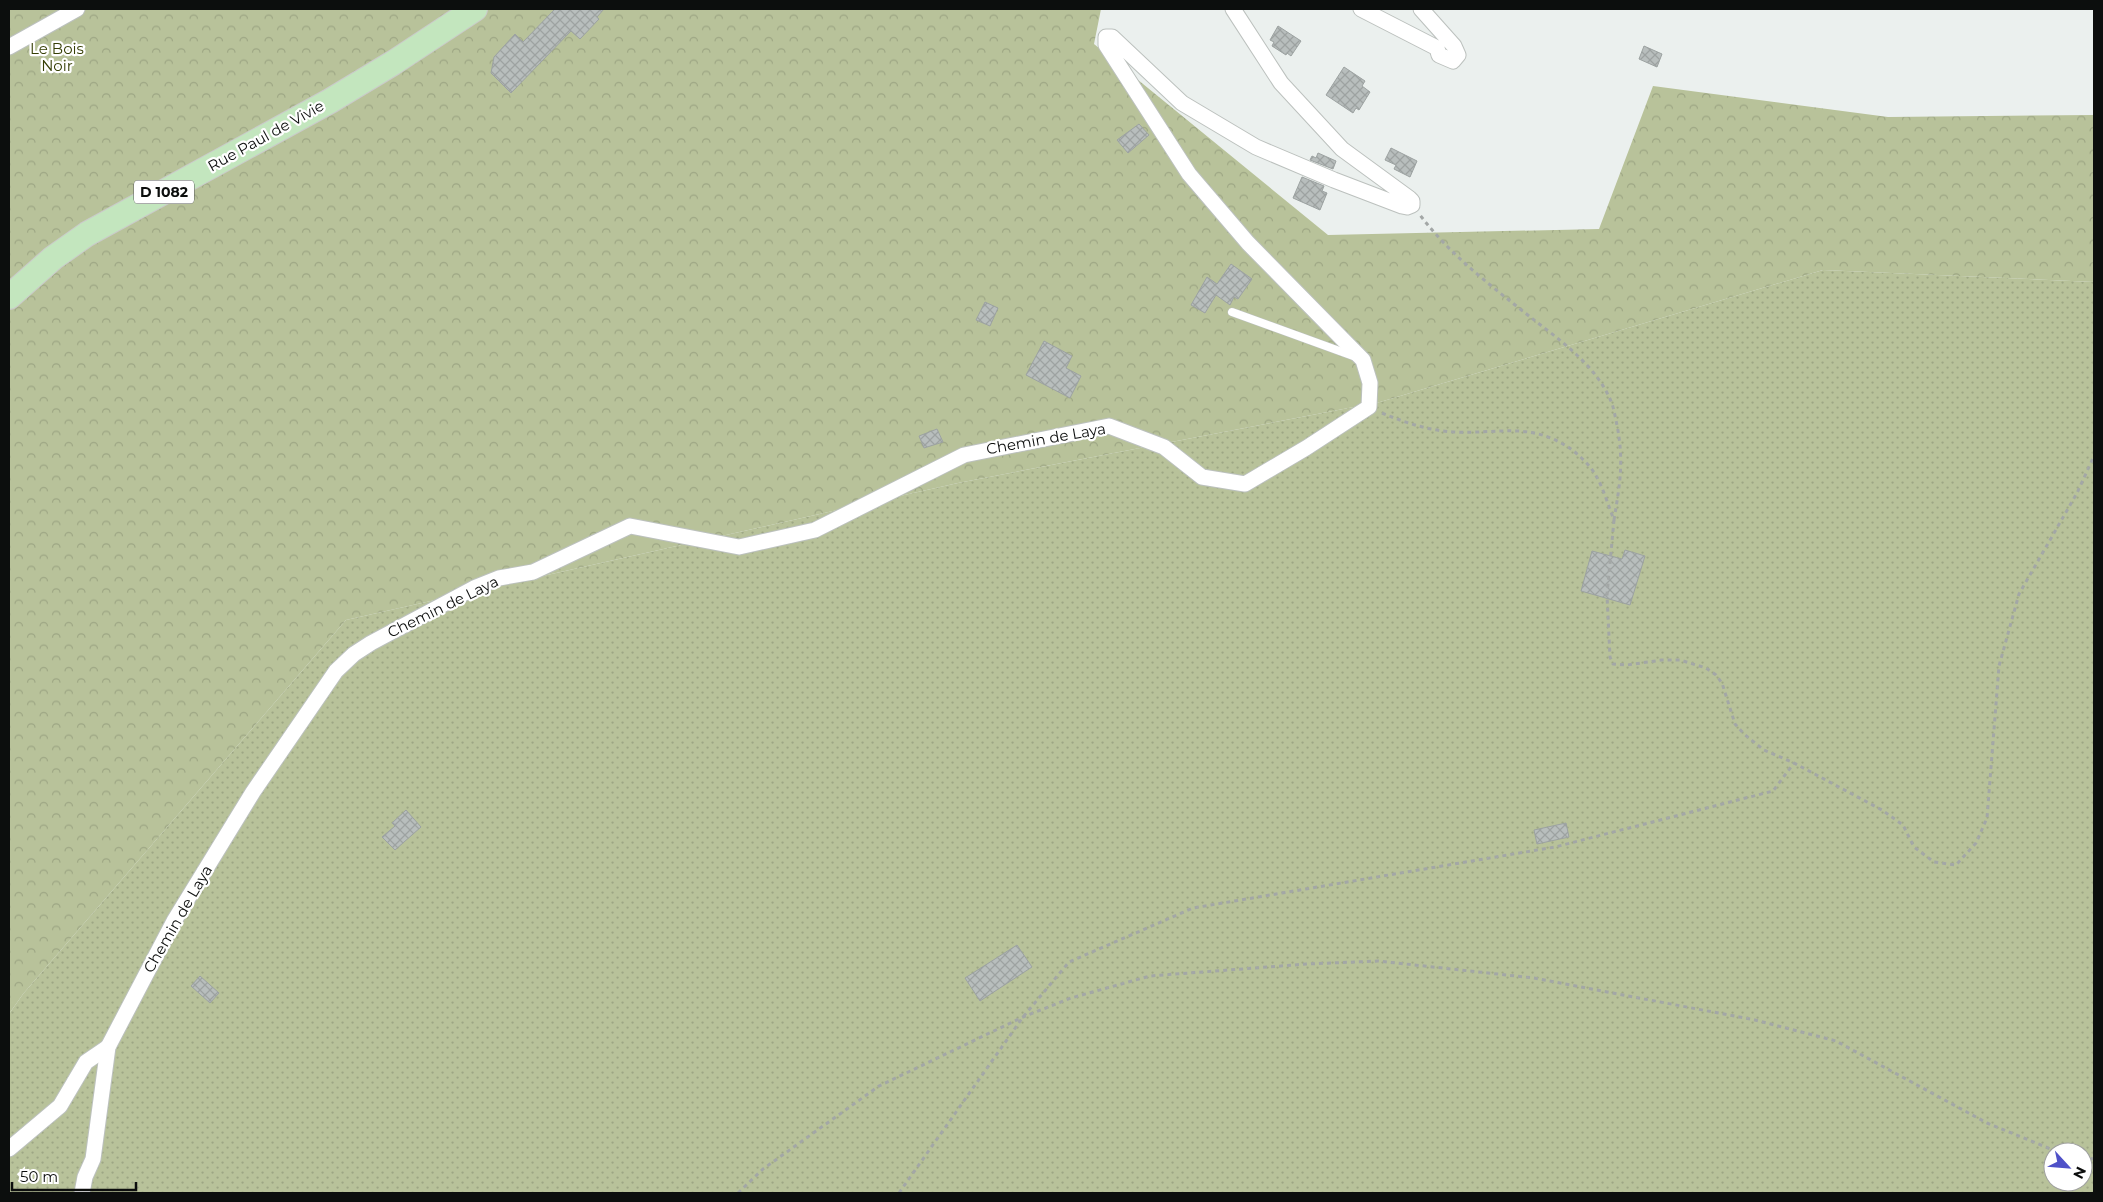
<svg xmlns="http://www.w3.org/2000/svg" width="2103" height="1202" viewBox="0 0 2103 1202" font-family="Montserrat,sans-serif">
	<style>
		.grass { fill: url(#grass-dots); fill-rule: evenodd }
		.forest { fill: url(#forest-crowns) }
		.building { fill: url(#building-cross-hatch); stroke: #9ca2a1 }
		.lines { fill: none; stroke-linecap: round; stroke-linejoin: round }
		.service-casing { stroke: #bcc1be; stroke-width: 9 }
		.minor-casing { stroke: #bcc1be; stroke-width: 17 }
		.primary-casing { stroke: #cacaca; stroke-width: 26 }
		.path { stroke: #a3a7a6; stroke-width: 3; stroke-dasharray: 4 4; stroke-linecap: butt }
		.service { stroke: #fff; stroke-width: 8 }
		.minor { stroke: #fff; stroke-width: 15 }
		.primary { stroke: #c3e6be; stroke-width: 24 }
		.labels { text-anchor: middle; stroke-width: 4.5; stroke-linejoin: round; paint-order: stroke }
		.shield { fill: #fff; stroke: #555656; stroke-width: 1 }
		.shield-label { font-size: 14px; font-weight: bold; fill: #0c0e0d }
		.park-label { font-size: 15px; fill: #363f05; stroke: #fff }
		.street-label { font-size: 15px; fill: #0c0e0d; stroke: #fff }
	</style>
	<defs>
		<pattern id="grass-dots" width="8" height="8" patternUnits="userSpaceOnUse" patternTransform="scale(1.25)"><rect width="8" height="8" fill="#b8c29a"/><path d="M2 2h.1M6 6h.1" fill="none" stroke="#9da684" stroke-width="1.8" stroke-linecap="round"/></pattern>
		<pattern id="forest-crowns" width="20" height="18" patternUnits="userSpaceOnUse" patternTransform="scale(1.25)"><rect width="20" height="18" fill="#b8c29a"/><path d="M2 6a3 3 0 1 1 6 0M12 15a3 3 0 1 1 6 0" fill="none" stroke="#9da684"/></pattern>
		<pattern id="building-cross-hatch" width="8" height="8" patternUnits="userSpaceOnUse" patternTransform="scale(1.25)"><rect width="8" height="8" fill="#b8bebd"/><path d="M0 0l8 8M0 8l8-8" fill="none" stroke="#9da2a1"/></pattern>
	</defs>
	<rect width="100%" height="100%" fill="#ebf0ee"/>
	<path class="grass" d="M 1823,270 L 2094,282 L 2094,1193 L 9,1193 L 9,1014 L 23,994 L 346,620 L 958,483 L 1380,402 ZM 2053,1152 L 2083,1152 L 2083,1182 L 2053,1182 Z"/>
	<path class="forest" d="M 9,9 L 1101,9 L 1094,44 L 1328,235 L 1599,229 L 1653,86 L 1888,117 L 2094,115 L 2094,282 L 1823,270 L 1380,402 L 958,483 L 346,620 L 23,994 L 9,1014 Z"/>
	<g class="building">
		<path d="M 555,9 L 604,9 L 597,17 L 599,19 L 580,39 L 571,31 L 511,93 L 491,73 L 494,57 L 515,34 L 523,42 Z"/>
		<path d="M 1278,26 L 1301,41 L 1291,56 L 1287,53 L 1286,55 L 1272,46 L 1274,42 L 1270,40 Z"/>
		<path d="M 1644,46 L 1662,54 L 1657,67 L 1639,59 Z"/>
		<path d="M 1344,67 L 1365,81 L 1362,86 L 1370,92 L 1359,110 L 1356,108 L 1353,113 L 1326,95 Z"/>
		<path d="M 1139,124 L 1149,135 L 1128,153 L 1117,140 Z"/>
		<path d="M 1391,148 L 1417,161 L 1410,177 L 1394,169 L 1396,165 L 1385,160 Z"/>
		<path d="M 1318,153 L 1336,161 L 1333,169 L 1310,160 L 1312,156 L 1316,158 Z"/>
		<path d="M 1302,177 L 1324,186 L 1322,191 L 1327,193 L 1320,210 L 1293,198 Z"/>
		<path d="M 1231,264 L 1252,279 L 1238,299 L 1234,297 L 1230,305 L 1216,295 L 1205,313 L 1191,305 L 1207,277 L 1217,284 Z"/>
		<path d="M 985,302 L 998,308 L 990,326 L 976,320 Z"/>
		<path d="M 1044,341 L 1072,356 L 1066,368 L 1081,376 L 1070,398 L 1026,375 Z"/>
		<path d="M 937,429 L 943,442 L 924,448 L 919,436 Z"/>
		<path d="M 1625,550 L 1645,556 L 1630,605 L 1581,591 L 1592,551 L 1622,559 Z"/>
		<path d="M 406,810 L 421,827 L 395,850 L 382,837 L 395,826 L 392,823 Z"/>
		<path d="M 1566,823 L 1569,837 L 1537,844 L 1534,830 Z"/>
		<path d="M 1017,945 L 1032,967 L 980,1001 L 965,978 Z"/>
		<path d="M 200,976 L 219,993 L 210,1003 L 191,986 Z"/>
	</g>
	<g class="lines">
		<g class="service-casing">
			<path id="service" d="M 1232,312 L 1356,357"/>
		</g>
		<g class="minor-casing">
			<g id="minor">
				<path d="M 1361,9 L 1437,48 L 1439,55 L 1453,61 L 1458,55 L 1454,46 L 1421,9"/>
				<path d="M 9,47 L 77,9"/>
				<path d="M 9,1149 L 60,1106 L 86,1062 L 108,1047"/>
				<path d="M 82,1193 L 85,1177 L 93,1159 L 108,1047 L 174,921 L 253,792 L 336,671 L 354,654 L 371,643 L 474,588 L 499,578 L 533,572 L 630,526 L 739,547 L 815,530 L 964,455 L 1109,426 L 1164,447 L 1202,477 L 1245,484 L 1306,448 L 1369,407 L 1370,383 L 1363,360 L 1248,243 L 1189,174 L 1106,45 L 1106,37 L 1112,37 L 1182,103 L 1256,147 L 1334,180 L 1402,206 L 1407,207 L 1412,205 L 1412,201 L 1409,198 L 1342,149 L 1281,83 L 1233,9"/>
			</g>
		</g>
		<g class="primary-casing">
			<path id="primary" d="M 9,297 L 53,258 L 87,234 L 330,101 L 393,63 L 475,9"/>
		</g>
		<g class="path">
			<path d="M 1382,413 C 1406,423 1430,431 1456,432 C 1498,434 1529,422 1568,447 C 1577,453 1589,464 1595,474 C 1603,487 1608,505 1614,520 C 1620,483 1624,462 1617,425 C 1615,417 1614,407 1610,399 C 1594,363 1558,339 1529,316 C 1489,284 1451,256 1420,215"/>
			<path d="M 1614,520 L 1607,595 L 1610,657 L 1613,664 L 1627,665 L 1662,660 L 1680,660 L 1706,668 L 1716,675 L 1722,683 L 1735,724 L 1744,734 L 1764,750 L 1794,763 L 1882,810 L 1903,825 L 1914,847 L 1934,862 L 1956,865 L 1976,843 L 1987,818 L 1999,666 L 2019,594 L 2077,493 L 2094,456"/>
			<path d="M 2083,1157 L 2094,1159"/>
			<path d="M 738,1193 L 763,1169 L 879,1086 L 1023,1017 L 1071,998 L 1150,976 L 1307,964 L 1378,961 L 1534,978 L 1755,1020 L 1836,1041 L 1987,1123 L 2058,1152"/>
			<path d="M 899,1193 L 1023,1017 L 1069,962 L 1193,908 L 1555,847 L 1773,791 L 1794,763"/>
		</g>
		<use href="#service" class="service"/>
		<use href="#minor" class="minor"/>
		<use href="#primary" class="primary"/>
	</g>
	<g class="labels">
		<rect class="shield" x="134" y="180.5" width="60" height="23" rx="4"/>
		<g class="shield-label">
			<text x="164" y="197">D 1082</text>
		</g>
		<g class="park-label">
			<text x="57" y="54">Le Bois<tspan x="57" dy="17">Noir</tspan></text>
		</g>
		<g class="street-label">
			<text transform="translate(266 136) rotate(-29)" y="5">Rue Paul de Vivie</text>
			<text transform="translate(1046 439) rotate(-10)" y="5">Chemin de Laya</text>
			<text transform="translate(443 607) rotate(-26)" y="5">Chemin de Laya</text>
			<text transform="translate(178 919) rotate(-60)" y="5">Chemin de Laya</text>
		</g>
	</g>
	<rect width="2103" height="1202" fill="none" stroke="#0c0e0d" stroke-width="20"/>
	<g transform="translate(2068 1167) rotate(116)"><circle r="24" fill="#ffffff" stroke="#9e9f9e"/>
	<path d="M0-4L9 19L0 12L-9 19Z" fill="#4f51c8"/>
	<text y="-8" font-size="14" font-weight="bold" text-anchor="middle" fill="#0c0e0d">N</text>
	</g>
	<path d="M12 1182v8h124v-8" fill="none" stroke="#0c0e0d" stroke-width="2.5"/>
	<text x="20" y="1182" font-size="15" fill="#0c0e0d" stroke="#ffffff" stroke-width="4" paint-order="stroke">50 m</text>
</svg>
